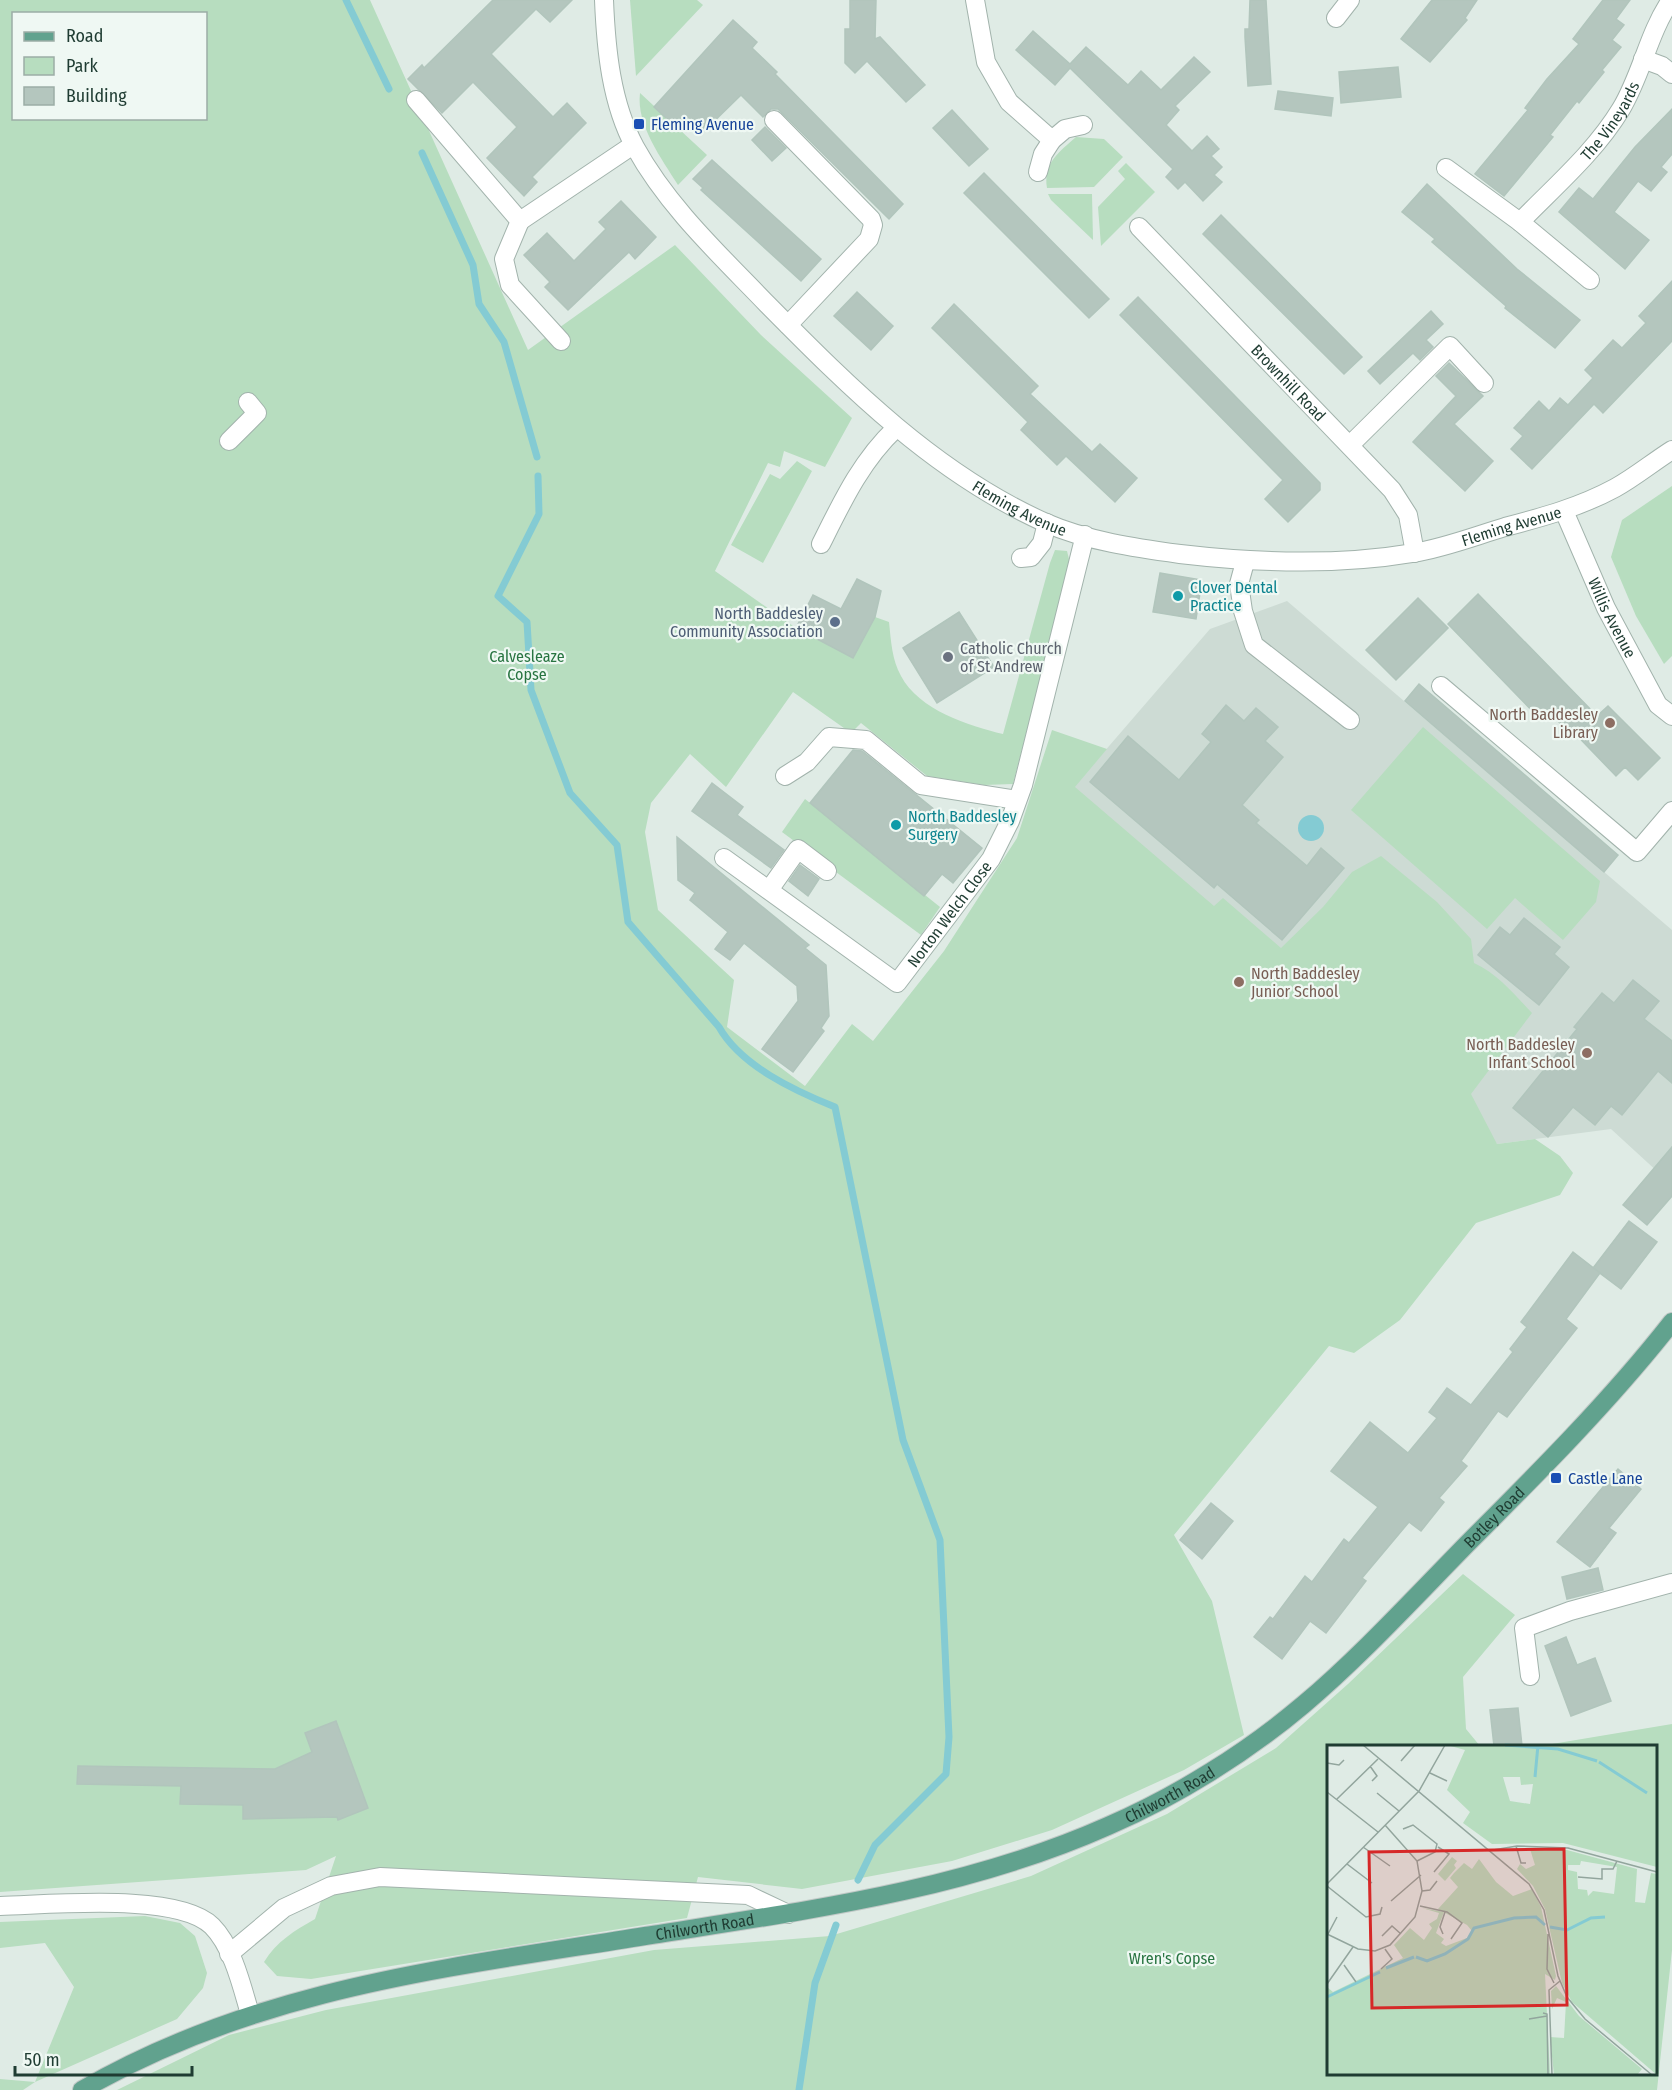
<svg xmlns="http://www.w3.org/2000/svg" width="1672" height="2090" viewBox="0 0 1672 2090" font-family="'Fira Sans Condensed',sans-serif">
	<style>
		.built { fill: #cddbd4 }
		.green { fill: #b7ddbf; fill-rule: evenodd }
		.water { fill: #84cbd3 }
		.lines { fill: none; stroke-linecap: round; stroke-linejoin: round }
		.stream { stroke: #84cbd3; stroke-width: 7 }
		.building { fill: #b4c6be; stroke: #b1c5bc; stroke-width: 1.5 }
		.minor-casing { stroke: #a2b3ac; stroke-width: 20 }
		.major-casing { stroke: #c0c8c6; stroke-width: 20 }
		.minor { stroke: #fff; stroke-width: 18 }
		.major { stroke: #61a28e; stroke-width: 18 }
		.transit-dot { fill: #1a4fb4; stroke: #eff8f3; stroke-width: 2 }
		.culture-dot { fill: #0f9aa8; stroke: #eff8f3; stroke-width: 2 }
		.service-dot { fill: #5c6f8a; stroke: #eff8f3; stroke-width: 2 }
		.worship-dot { fill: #6b7280; stroke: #eff8f3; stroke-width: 2 }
		.education-dot { fill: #8d6e63; stroke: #eff8f3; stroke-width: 2 }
		.labels { text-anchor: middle; stroke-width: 4.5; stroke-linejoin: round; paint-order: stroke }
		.street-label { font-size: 16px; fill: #1f3c32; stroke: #eff8f3 }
		.transit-label { font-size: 16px; fill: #164399; stroke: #eff8f3; text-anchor: start }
		.culture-label { font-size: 16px; fill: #0d838f; stroke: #eff8f3; text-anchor: start }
		.service-label { font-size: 16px; fill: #4e5e75; stroke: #eff8f3; text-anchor: end }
		.worship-label { font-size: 16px; fill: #5b616d; stroke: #eff8f3; text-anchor: start }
		.park-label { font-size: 16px; fill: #287441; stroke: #eff8f3 }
		.education-label { font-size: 16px; fill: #785e54; stroke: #eff8f3; text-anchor: end }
		.inset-river { fill: none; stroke: #84cbd3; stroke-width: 3 }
		.inset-road { fill: none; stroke: #92a59d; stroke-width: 1.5 }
		.view { fill: #d62828; fill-opacity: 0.15; stroke: #d62828; stroke-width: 3 }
		.inset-edge { fill: none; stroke: #1f3c32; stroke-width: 3 }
	</style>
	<rect width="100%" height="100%" fill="#dfebe5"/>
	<path class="built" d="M 1287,601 L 1672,930 L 1672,1185 L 1611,1129 L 1497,1144 L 1047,818 L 1210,629 Z"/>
	<g class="green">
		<path d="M 0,0 L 370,0 L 528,350 L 675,245 L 761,335 L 852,418 L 825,467 L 784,451 L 780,467 L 768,463 L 715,571 L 796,628 L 853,657 L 875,617 L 889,622 C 891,641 892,660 901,676 C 919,710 969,726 1003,734 L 1050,563 L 1055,550 L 1067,551 L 1070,563 L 1013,784 L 984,785 L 927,776 L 861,723 L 851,733 L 793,692 L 726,787 L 690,754 L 651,803 L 645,832 L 658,910 L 734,980 L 727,1027 L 805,1086 L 852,1024 L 873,1041 L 944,951 L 1017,838 L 1052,730 L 1107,749 L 1075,787 L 1214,906 L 1223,898 L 1281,948 L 1323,907 L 1352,872 L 1381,856 L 1437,902 L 1471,939 L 1474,963 C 1498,974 1515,995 1532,1013 L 1471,1094 L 1497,1144 L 1535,1139 L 1560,1156 L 1573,1173 L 1560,1195 L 1476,1223 L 1400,1320 L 1354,1353 L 1329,1346 L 1174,1535 L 1212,1601 L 1244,1735 L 1184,1770 L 1052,1830 L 952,1861 L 802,1889 L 698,1877 L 687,1918 L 311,1979 L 277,1976 L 264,1962 C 277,1941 294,1931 315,1919 L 336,1856 L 306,1870 L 0,1892 ZM 14,14 L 206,14 L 206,118 L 14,118 Z"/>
		<path d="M 630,0 L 697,0 L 703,5 L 636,76 Z"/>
		<path d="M 640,93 L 707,155 L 678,185 C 662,159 636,125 640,93 Z"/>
		<path d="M 1076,137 L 1104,139 L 1123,157 L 1094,187 L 1047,188 C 1043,163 1059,152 1076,137 Z"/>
		<path d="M 1126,163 L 1155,192 L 1101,246 L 1098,207 L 1125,179 L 1118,171 Z"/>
		<path d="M 1048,194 L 1092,194 L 1093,240 L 1051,200 Z"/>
		<path d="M 797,461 L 812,471 L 763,563 L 731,545 L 770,474 L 780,479 Z"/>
		<path d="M 1672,486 L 1672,656 L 1664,664 L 1636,616 L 1611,557 L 1622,520 Z"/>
		<path d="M 1423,727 L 1600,881 L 1596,902 L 1563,940 L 1515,898 L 1487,929 L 1351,810 Z"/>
		<path d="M 805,799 L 940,907 L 921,935 L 782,832 Z"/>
		<path d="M 1463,1574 L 1515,1615 L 1463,1677 L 1466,1729 L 1480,1746 L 1328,1746 L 1328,2074 L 1656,2074 L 1656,1746 L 1540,1746 L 1672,1724 L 1672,1950 L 1657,2090 L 117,2090 L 229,2035 L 326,2010 L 654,1950 L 830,1936 L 1031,1876 L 1167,1814 L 1276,1748 L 1348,1684 Z"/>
		<path d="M 145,1916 L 180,1923 L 195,1936 L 207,1973 L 203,1988 L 177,2019 L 35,2082 L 23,2090 L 0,2090 L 0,2079 L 35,2082 L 74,1987 L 45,1943 L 0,1948 L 0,1922 Z"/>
	</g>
	<circle class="water" cx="1311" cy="828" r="13"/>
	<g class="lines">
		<g class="stream">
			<path d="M 346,0 L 389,89"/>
			<path d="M 422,153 L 473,265 L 479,304 L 504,342 L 537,457"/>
			<path d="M 538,476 L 539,514 L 498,596 L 527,622 L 531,690 L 570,793 L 617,845 L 628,922 L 719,1027 C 741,1066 795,1091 835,1107 L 903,1440 L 940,1540 L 949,1737 L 946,1774 L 875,1845 L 858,1880"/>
			<path d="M 799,2090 L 815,1983 L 836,1925"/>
		</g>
	</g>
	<g class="building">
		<path d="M 493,0 L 572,0 L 550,22 L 536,9 L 491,54 L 553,117 L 567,103 L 586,123 L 532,177 L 537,182 L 524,196 L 487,158 L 517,127 L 473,82 L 442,113 L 408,79 L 422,65 L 424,68 Z"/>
		<path d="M 850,0 L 876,0 L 875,39 L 880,37 L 925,85 L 906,102 L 867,61 L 855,73 L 845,63 L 845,29 L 850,29 Z"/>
		<path d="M 1250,0 L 1266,0 L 1271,84 L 1248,86 L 1245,37 L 1245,29 L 1249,29 Z"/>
		<path d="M 1432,0 L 1477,0 L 1465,18 L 1467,20 L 1430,62 L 1401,39 Z"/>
		<path d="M 1603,0 L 1630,0 L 1616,19 L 1624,25 L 1612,40 L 1621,47 L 1602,70 L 1604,72 L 1579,103 L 1577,101 L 1550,135 L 1553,137 L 1504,196 L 1475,174 L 1528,110 L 1525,108 L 1547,79 L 1579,44 L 1573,39 Z"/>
		<path d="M 733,20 L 757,42 L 752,48 L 777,72 L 775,74 L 903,204 L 889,219 L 778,109 L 771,109 L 763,117 L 741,95 L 700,135 L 685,121 L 678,129 L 654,107 Z"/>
		<path d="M 1033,31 L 1070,64 L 1086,47 L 1128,85 L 1141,71 L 1161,90 L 1194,57 L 1210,72 L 1175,106 L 1179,110 L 1166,125 L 1192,151 L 1207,136 L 1219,149 L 1211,156 L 1222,167 L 1214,175 L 1222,182 L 1203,201 L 1185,182 L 1178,189 L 1166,177 L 1173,169 L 1070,68 L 1055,85 L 1016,50 Z"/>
		<path d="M 1398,67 L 1401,97 L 1341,103 L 1339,72 Z"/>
		<path d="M 1278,91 L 1333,98 L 1331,116 L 1275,109 Z"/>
		<path d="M 1672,109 L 1672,154 L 1661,167 L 1667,172 L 1651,191 L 1638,181 L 1614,212 L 1649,240 L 1625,269 L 1559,212 L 1579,188 L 1593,199 L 1635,147 Z"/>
		<path d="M 952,110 L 988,149 L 969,166 L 933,128 Z"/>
		<path d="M 765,127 L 786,148 L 772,161 L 752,140 Z"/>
		<path d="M 712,160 L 821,259 L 801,281 L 701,190 L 703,188 L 693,179 Z"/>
		<path d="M 984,173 L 1109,299 L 1089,318 L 964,193 Z"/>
		<path d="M 1427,184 L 1517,269 L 1580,320 L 1555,348 L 1505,308 L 1506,306 L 1432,242 L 1435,239 L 1402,212 Z"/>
		<path d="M 621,201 L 656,237 L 635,259 L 629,252 L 568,310 L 545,287 L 550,282 L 524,255 L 547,233 L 574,261 L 606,229 L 599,222 Z"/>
		<path d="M 1221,215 L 1362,357 L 1344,374 L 1203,234 Z"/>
		<path d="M 1672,281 L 1672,341 L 1603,413 L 1594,404 L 1532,469 L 1511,449 L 1523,436 L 1514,428 L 1539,401 L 1549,411 L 1560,398 L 1568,405 L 1593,378 L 1585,370 L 1613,340 L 1622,348 L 1646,323 L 1639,316 Z"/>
		<path d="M 857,292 L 893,326 L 871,350 L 834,316 Z"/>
		<path d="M 1138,297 L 1320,483 L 1320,490 L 1288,522 L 1265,499 L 1283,480 L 1120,315 Z"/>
		<path d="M 954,304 L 1038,386 L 1030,394 L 1092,452 L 1100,444 L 1137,478 L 1115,502 L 1066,456 L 1057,465 L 1021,430 L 1028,422 L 932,328 Z"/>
		<path d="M 1431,311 L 1443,324 L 1426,340 L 1433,347 L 1420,360 L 1413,353 L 1380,384 L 1368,371 Z"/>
		<path d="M 1449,363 L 1483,396 L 1454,424 L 1493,461 L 1465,491 L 1413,442 L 1456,396 L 1436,376 Z"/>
		<path d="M 1160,573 L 1202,580 L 1196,619 L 1153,612 Z"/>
		<path d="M 857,579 L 881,591 L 875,617 L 853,658 L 796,628 L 813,595 L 841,609 Z"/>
		<path d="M 1478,594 L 1597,716 L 1608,706 L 1660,758 L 1638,780 L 1625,767 L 1616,776 L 1563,721 L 1561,724 L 1548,711 L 1540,719 L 1448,624 Z"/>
		<path d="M 1418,598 L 1448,628 L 1396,680 L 1366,650 Z"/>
		<path d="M 959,612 L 994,667 L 937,703 L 903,648 Z"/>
		<path d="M 1419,684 L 1618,855 L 1604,872 L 1405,701 Z"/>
		<path d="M 1226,705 L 1244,721 L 1256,708 L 1278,727 L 1265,741 L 1283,757 L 1242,805 L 1259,820 L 1256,823 L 1307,866 L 1321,848 L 1344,868 L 1282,940 L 1217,884 L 1214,888 L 1090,782 L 1128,736 L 1179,780 L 1211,742 L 1202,734 Z"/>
		<path d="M 853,750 L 862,751 L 982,848 L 953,883 L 942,874 L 924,896 L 810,803 Z"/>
		<path d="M 712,783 L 743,807 L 737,815 L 784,850 L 771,868 L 692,811 Z"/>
		<path d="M 677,837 L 809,945 L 805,948 L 826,965 L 829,1016 L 821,1028 L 824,1031 L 793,1072 L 762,1049 L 798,1001 L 797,986 L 744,943 L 730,960 L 715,949 L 728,932 L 690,900 L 695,893 L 678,880 Z"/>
		<path d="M 800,865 L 819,879 L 808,896 L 789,881 Z"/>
		<path d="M 1524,918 L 1560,947 L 1554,954 L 1569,967 L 1539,1005 L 1478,955 L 1500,927 L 1510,935 Z"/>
		<path d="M 1633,980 L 1659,1001 L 1644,1019 L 1672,1041 L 1672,1083 L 1658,1071 L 1622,1115 L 1611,1106 L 1595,1125 L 1573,1107 L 1548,1137 L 1513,1108 L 1577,1029 L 1574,1027 L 1602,993 L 1614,1003 Z"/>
		<path d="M 1672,1147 L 1672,1196 L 1647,1225 L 1623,1205 Z"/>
		<path d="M 1629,1221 L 1657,1242 L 1621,1289 L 1593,1268 Z"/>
		<path d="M 1573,1252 L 1600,1273 L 1566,1319 L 1577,1328 L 1507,1417 L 1498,1411 L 1461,1461 L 1467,1466 L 1439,1498 L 1444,1502 L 1421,1531 L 1409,1522 L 1362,1578 L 1366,1581 L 1326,1633 L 1310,1621 L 1282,1659 L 1254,1637 L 1270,1617 L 1273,1619 L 1305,1576 L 1312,1582 L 1344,1539 L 1349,1543 L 1378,1507 L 1331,1471 L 1370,1422 L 1408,1453 L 1437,1418 L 1429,1412 L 1447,1388 L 1471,1405 L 1513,1352 L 1510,1349 L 1527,1327 L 1521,1322 Z"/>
		<path d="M 1618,1469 L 1641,1489 L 1609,1528 L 1616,1533 L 1590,1567 L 1557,1542 Z"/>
		<path d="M 1211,1503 L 1233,1521 L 1202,1559 L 1180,1540 Z"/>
		<path d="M 1598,1568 L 1603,1590 L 1567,1599 L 1562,1577 Z"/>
		<path d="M 1566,1637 L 1577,1665 L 1595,1658 L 1611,1701 L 1571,1716 L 1545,1646 Z"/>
		<path d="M 1518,1708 L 1522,1746 L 1494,1746 L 1490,1710 Z"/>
		<path d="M 336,1721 L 368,1808 L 338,1820 L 337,1817 L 243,1819 L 243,1805 L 180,1804 L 181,1786 L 77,1784 L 78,1766 L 275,1769 L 312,1752 L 305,1733 Z"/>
	</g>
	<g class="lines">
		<g class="minor-casing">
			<g id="minor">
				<path id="s1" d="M 604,0 C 606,49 611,103 635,147 C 668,207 720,255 767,304 C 850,388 936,474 1046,523 C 1087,541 1136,548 1180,554 C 1257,563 1336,566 1413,553 C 1444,548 1475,536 1505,527 C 1543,517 1580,507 1615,488 C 1635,477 1653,462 1672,450"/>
				<path d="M 975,0 L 986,62 L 1009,102 L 1052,140 L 1065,129 L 1083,125"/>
				<path d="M 1336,18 L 1350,0"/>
				<path d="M 1643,59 L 1662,66 L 1672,74"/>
				<path d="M 416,100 L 520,221 L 633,145"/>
				<path d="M 774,120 L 871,219 L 873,225 L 869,239 L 788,325"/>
				<path d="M 1446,168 L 1520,222 L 1590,280"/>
				<path d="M 1038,172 L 1043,154 L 1052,140"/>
				<path d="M 520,221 L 504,259 L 510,285 L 561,341"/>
				<path id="s2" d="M 1520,222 C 1555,186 1595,152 1621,109 C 1642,74 1648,34 1671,0"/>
				<path id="s3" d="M 1139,227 L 1392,490 L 1408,515 L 1415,553"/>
				<path d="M 229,441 L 257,413 L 248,402"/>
				<path d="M 1351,444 L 1450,346 L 1484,383"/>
				<path id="s4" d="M 1564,511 L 1606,608 L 1658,705 L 1672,716"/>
				<path d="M 821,544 C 842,502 861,461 896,428"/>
				<path d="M 1021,558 L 1031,557 L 1042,543 L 1047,523"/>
				<path d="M 1245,562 L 1239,584 L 1243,611 L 1254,645 L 1350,720"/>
				<path d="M 1441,686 L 1637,852 L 1672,811"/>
				<path d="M 785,776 L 807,762 L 829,737 L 866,740 L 921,785 L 1017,800"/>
				<path id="s5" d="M 724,858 L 897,983 L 991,859 L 1010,821 L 1023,785 L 1085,535"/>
				<path d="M 769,890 L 798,849 L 827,871"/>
				<path d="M 1530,1676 L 1524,1628 L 1570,1611 L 1672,1583"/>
				<path d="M 0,1906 C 49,1905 178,1892 212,1926 C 233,1947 242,1987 250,2014"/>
				<path d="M 229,1954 L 284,1908 L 331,1886 L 380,1877 L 748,1895 L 788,1914"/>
			</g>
		</g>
		<g class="major-casing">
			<g id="major">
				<path id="s6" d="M 82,2090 C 258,1988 448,1968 645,1936 C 802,1911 962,1891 1108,1826 C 1177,1796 1246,1753 1303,1705 C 1359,1658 1415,1597 1467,1544 C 1538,1473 1610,1401 1672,1322"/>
			</g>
		</g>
		<use href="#minor" class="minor"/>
		<use href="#major" class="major"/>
	</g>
	<g class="transit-dot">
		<rect x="633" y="118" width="12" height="12" rx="3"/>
		<rect x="1550" y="1472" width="12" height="12" rx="3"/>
	</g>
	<g class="culture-dot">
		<circle cx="1178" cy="596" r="6"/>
		<circle cx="896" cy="825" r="6"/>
	</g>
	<circle class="service-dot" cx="835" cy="622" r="6"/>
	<circle class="worship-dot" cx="948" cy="657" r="6"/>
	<g class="education-dot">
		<circle cx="1610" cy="723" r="6"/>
		<circle cx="1239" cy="982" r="6"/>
		<circle cx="1587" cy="1053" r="6"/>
	</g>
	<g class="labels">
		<g class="street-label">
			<text dy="6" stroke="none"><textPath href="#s2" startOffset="136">The Vineyards</textPath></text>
			<text dy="6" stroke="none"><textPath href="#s3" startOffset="216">Brownhill Road</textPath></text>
			<text dy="6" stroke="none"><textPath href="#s1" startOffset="684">Fleming Avenue</textPath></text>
			<text dy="6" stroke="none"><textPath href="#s1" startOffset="1188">Fleming Avenue</textPath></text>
			<text dy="6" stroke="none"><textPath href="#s4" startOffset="117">Willis Avenue</textPath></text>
			<text dy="6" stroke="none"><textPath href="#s5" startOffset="300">Norton Welch Close</textPath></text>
			<text dy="6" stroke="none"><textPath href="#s6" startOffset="1563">Botley Road</textPath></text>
			<text dy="6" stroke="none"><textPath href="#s6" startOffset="1134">Chilworth Road</textPath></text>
			<text dy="6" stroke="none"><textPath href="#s6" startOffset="648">Chilworth Road</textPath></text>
		</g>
		<g class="transit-label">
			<text x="651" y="130">Fleming Avenue</text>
			<text x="1568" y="1484">Castle Lane</text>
		</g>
		<g class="culture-label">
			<text x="1190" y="593">Clover Dental<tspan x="1190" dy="18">Practice</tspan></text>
			<text x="908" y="822">North Baddesley<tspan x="908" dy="18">Surgery</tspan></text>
		</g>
		<g class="service-label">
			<text x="823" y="619">North Baddesley<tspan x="823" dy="18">Community Association</tspan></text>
		</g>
		<g class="worship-label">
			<text x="960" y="654">Catholic Church<tspan x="960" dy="18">of St Andrew</tspan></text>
		</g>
		<g class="park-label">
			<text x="527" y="662">Calvesleaze<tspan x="527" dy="18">Copse</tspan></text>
			<text x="1172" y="1964">Wren's Copse</text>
		</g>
		<g class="education-label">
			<text x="1598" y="720">North Baddesley<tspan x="1598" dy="18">Library</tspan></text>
			<text x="1251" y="979" text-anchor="start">North Baddesley<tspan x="1251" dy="18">Junior School</tspan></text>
			<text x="1575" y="1050">North Baddesley<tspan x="1575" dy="18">Infant School</tspan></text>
		</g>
	</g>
	<g transform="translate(1327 1745)">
		<rect width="330" height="330" fill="#dfebe5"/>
		<path d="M 330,0 L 330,122 L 236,98 L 165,99 L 136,78 L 143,67 L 120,45 L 138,5 L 120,0 ZM 176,32 L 193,32 L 194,40 L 206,39 L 203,59 L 183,56 ZM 197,103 L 240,105 L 310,124 L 308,157 L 318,158 L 324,128 L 330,129 L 330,330 L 245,257 L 235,238 L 218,164 L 206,141 L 190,124 L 193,119 L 199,124 L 208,120 L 203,104 ZM 254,116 L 290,122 L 287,149 L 266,146 L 261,151 L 260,145 L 251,144 L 250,127 L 241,125 L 241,120 L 253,120 ZM 125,112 L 130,116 L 127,120 L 129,123 L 118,136 L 111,129 ZM 152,114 L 169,137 L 186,151 L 205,144 L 214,162 L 229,231 L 228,235 L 218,229 L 223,330 L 0,330 L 0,242 L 6,247 L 76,213 L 67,200 L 83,183 L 97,195 L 105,183 L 102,179 L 110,174 L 112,168 L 95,163 L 117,167 L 109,188 L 117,194 L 114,198 L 119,201 L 140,193 L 145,186 L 140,180 L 111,164 L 131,142 L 123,133 L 127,128 L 137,118 L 145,124 ZM 229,241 L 252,271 L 315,324 L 310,330 L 227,330 L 223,292 L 237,293 L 239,257 L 230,253 L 225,264 L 224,246 Z" fill="#b7ddbf" fill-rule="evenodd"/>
		<path class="inset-river" d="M 178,0 L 231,4 L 270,16M 272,17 L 320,48M 208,32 L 211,0M 223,182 L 240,185 L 264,173 L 278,172M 89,212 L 100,216 L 118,209 L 141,194 L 147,183 L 187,173 L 209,172 L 218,180M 59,223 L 87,212M 0,252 L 53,227"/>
		<path class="inset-road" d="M 36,0 L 202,139 L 217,165 L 231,231 L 240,252 L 258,274 L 325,330M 74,16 L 88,0M 0,18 L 12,20 L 17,15M 43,21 L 50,31 L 45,36M 103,28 L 120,36M 0,47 L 51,87M 50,48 L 72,66M 10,54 L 51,14M 76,84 L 86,80 L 110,99 L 108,107 L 90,116M 189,101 L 194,118 L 199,118M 36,102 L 63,121M 166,105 L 190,101 L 241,103 L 330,127M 20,119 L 45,138M 107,127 L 122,109 L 111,102M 251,132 L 275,134 L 275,124 L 286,124 L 290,116M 0,139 L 92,46 L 118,0M 0,141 L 39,172 L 53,169 L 55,162M 95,146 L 103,145 L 110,136M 64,156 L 94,130M 93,161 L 120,167 L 135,178 L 124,194M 0,189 L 31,204 L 48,206 L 63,200 L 88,172 L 95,146 L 90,116 L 58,80M 1,189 L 10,172M 116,189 L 113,182 L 118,167M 221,189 L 220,224 L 227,238M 55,191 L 65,181 L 74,189M 17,220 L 29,237M 54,224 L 65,214 L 58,204M 0,239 L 26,202M 216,268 L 220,269 L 221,330M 202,274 L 220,271M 225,330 L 222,245 L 233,236"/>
		<path class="view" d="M 237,104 L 240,260 L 45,263 L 42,107 Z"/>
		<rect width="330" height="330" class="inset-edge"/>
	</g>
	<rect x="12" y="12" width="195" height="108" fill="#eff8f3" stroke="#9cada6" stroke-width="1.5"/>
	<rect x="24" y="32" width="30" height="9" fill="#61a28e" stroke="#9cada6" stroke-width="1.5"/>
	<text x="66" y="42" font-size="18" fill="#1f3c32">Road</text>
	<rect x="24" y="57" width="30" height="18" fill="#b7ddbf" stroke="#9cada6" stroke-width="1.5"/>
	<text x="66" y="72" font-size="18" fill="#1f3c32">Park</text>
	<rect x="24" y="87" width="30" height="18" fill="#b4c6be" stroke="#9cada6" stroke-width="1.5"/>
	<text x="66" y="102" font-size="18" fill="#1f3c32">Building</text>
	<path d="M15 2066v9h177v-9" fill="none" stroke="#1f3c32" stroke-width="3"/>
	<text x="24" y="2066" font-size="18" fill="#1f3c32" stroke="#eff8f3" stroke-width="4.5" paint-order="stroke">50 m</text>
</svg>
